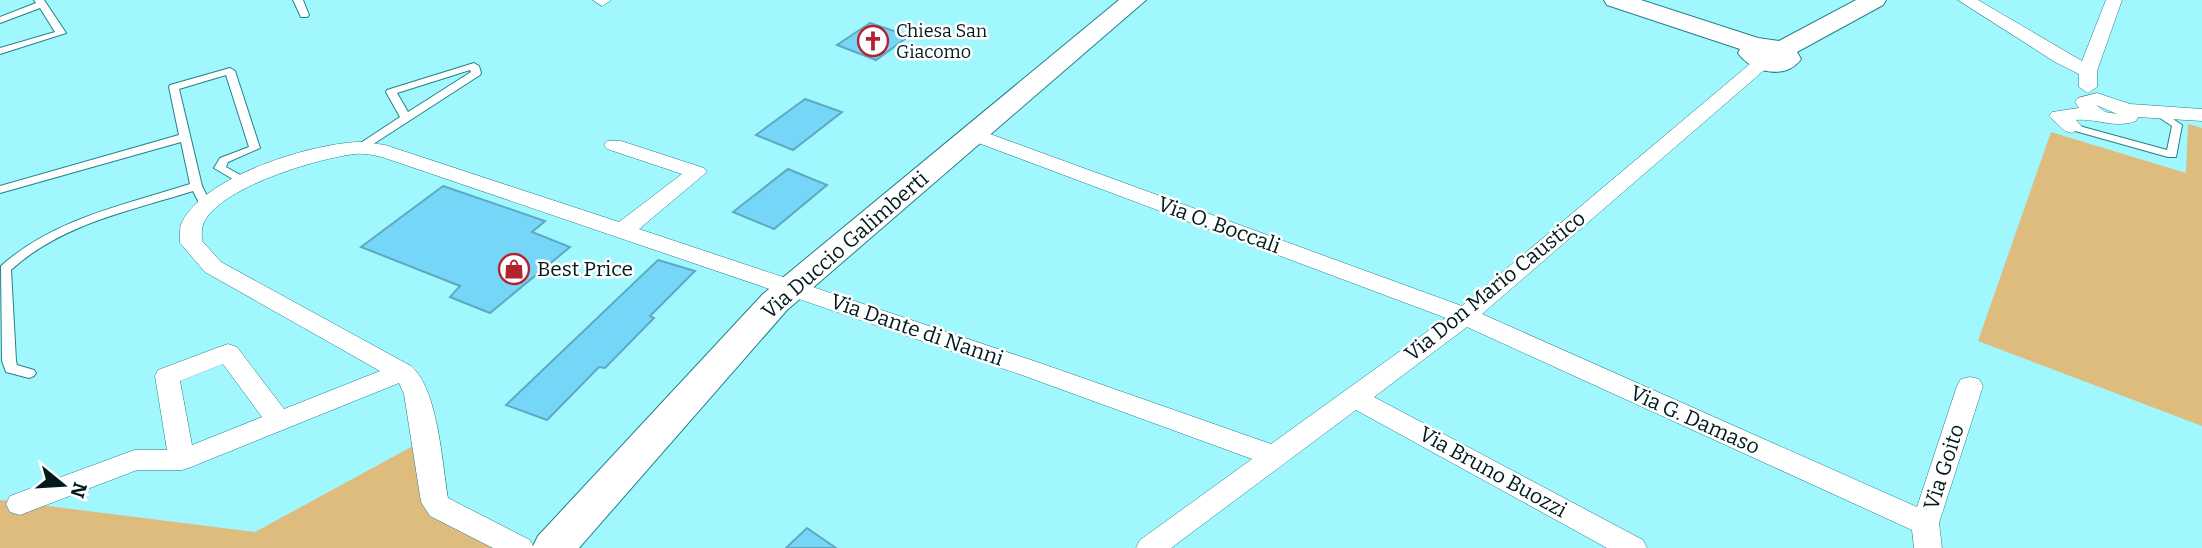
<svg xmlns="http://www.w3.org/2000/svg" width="2202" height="548" viewBox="0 0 2202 548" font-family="Bitter,serif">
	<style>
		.green { fill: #debc7e }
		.building { fill: #76d6f7; stroke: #5da9c2; stroke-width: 2 }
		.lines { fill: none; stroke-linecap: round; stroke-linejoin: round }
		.lane-casing { stroke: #248087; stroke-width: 2 }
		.street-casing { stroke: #248087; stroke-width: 1 }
		.secondary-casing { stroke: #248087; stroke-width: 2 }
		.lane { fill: #fff; fill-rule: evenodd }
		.street { fill: #fff; fill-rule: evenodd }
		.secondary { fill: #fff; fill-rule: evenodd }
		.labels { text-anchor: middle; stroke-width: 5; stroke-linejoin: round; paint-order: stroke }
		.far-poi-label { font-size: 18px; fill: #011b1d; stroke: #fff; text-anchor: start }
		.street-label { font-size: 21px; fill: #011b1d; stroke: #fff }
		.poi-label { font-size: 21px; fill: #011b1d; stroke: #fff; text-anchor: start }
	</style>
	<rect width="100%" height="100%" fill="#a1f7fe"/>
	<g class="green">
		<path d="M 2188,124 L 2202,128 L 2202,426 L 1978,341 L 2051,132 L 2186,173 Z"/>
		<path d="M 424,440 L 435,502 L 524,548 L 0,548 L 0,500 L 255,532 Z"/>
	</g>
	<g class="building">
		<path d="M 870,23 L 909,36 L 876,60 L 837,45 Z"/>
		<path d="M 805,99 L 842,112 L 793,150 L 756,135 Z"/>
		<path d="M 788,169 L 827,185 L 774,229 L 733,212 Z"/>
		<path d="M 443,186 L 545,221 L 532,232 L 570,247 L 490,313 L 450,297 L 460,286 L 361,247 Z"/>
		<path d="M 658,260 L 695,271 L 650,316 L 654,318 L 605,368 L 599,367 L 547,420 L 506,405 Z"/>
		<path d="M 807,528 L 836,548 L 786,548 Z"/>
	</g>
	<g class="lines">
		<g class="lane-casing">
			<g id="lane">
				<path d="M 34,0 L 44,0 L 66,33 L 0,54 L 0,48 L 55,32 L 40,8 L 0,23 L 0,17 L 36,3 Z"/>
				<path d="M 293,0 L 303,0 L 309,15 L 307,17 L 301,17 Z"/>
				<path d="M 474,63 L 479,66 L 481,73 L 480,75 L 364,150 L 356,150 L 355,148 L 356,146 L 400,117 L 386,92 L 387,90 ZM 470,70 L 471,72 L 408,112 L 397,93 Z"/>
				<path d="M 230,68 L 235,71 L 260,148 L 228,162 L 226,167 L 249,180 L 251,182 L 249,184 L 241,184 L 214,168 L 220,158 L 249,147 L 226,75 L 179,89 L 202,186 L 212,206 L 210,209 L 202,209 L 193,191 C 130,211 61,224 11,270 L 16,361 L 17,365 L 34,370 L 36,373 L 34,376 L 29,378 L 6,372 L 2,361 L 1,266 C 53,219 124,205 190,184 L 181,142 L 0,193 L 0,186 L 179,135 L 169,87 L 170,85 Z"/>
				<path d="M 2158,109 L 2182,125 L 2176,157 L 2168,157 L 2068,129 L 2067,127 L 2072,124 L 2167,150 L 2172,126 L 2154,114 L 2153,112 Z"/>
			</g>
		</g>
		<g class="street-casing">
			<g id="street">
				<path d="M 593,0 L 610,0 L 610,1 L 602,6 Z"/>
				<path d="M 1958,0 L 1978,0 L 2082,61 L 2106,0 L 2122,0 L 2097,71 L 2097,87 L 2088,93 L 2079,87 L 2079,74 L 2055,62 Z"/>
				<path d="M 1763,57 L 1769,58 L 1772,62 L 1769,66 L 1482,314 L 1917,507 L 1957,386 L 1961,379 L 1970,377 L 1979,379 L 1983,386 L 1939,523 L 1942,548 L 1914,548 L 1912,530 L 1467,327 L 1374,397 L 1643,540 L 1647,548 L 1607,548 L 1356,410 L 1171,548 L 1136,548 L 1140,540 L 1252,459 L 1022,375 L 382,157 C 373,155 364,153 355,154 C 319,158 216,188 203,225 C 201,230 202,236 202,241 L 221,262 L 411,366 C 438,389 442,462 448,498 L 530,540 L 534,548 L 493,548 L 430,516 L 421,502 L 404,394 L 399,383 L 191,467 L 182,470 L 137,470 L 20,515 L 10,512 L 6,504 L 10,496 L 126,453 L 135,450 L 167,450 L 155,376 L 158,370 L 219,347 L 228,344 L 237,347 L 284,409 L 380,371 L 205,272 L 180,243 C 180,236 179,228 182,222 C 205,176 310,144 358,142 C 367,142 376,144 385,145 L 619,222 L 682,174 L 607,149 L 604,145 L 607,141 L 621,141 L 704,168 L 707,172 L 639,229 L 1040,363 L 1271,444 L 1446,318 L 965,138 L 962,134 L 965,130 L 979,130 L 1462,306 L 1757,58 ZM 223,364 L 262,417 L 192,445 L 180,381 Z"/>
				<path d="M 2097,93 L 2130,104 L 2202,109 L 2202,121 L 2138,117 L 2136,121 C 2114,129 2097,118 2076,120 L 2082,127 L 2072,133 L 2065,131 L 2049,116 L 2052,112 L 2079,108 L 2075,102 L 2078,98 ZM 2096,105 L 2117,114 L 2105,112 Z"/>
			</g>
		</g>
		<g class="secondary-casing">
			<g id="secondary">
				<path d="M 1119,0 L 1146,0 L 787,310 L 579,548 L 532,548 L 538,536 L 763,294 Z"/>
				<path d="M 1604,0 L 1641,0 L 1758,38 L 1779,41 L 1856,0 L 1886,0 L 1883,5 L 1797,52 L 1801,59 C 1786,81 1751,72 1738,53 L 1740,49 L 1607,5 Z"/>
			</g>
		</g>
		<use href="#lane" class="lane"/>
		<use href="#street" class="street"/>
		<use href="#secondary" class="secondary"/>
	</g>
	<defs>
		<g id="church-ring" transform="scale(1.575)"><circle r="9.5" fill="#fff" stroke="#b42230" stroke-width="1.5"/><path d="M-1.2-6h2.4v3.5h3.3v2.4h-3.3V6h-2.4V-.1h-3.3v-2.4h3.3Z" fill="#b42230"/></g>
		<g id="shop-ring" transform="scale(1.575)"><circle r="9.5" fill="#fff" stroke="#b42230" stroke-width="1.5"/><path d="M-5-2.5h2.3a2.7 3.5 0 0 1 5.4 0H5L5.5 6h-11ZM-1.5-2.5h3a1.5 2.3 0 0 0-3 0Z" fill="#b42230"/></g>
	</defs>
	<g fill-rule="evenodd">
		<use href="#church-ring" x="873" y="41"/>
		<use href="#shop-ring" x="514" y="269"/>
	</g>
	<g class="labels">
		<g class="far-poi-label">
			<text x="896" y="37">Chiesa San<tspan x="896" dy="21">Giacomo</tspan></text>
		</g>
		<g class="street-label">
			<text transform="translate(1219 225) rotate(20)" y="7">Via O. Boccali</text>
			<text transform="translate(845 245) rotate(-41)" y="7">Via Duccio Galimberti</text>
			<text transform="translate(1495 286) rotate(-39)" y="7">Via Don Mario Caustico</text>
			<text transform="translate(917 330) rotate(19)" y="7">Via Dante di Nanni</text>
			<text transform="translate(1695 420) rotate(24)" y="7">Via G. Damaso</text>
			<text transform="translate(1944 467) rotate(-72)" y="7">Via Goito</text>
			<text transform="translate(1493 472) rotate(29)" y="7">Via Bruno Buozzi</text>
		</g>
		<g class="poi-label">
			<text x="537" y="276">Best Price</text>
		</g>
	</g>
	<g transform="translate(63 485) rotate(108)" stroke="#ffffff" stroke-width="5" paint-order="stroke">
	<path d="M0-5L12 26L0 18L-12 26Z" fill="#011b1d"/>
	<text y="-10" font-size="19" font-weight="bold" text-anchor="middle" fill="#011b1d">N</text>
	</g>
</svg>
